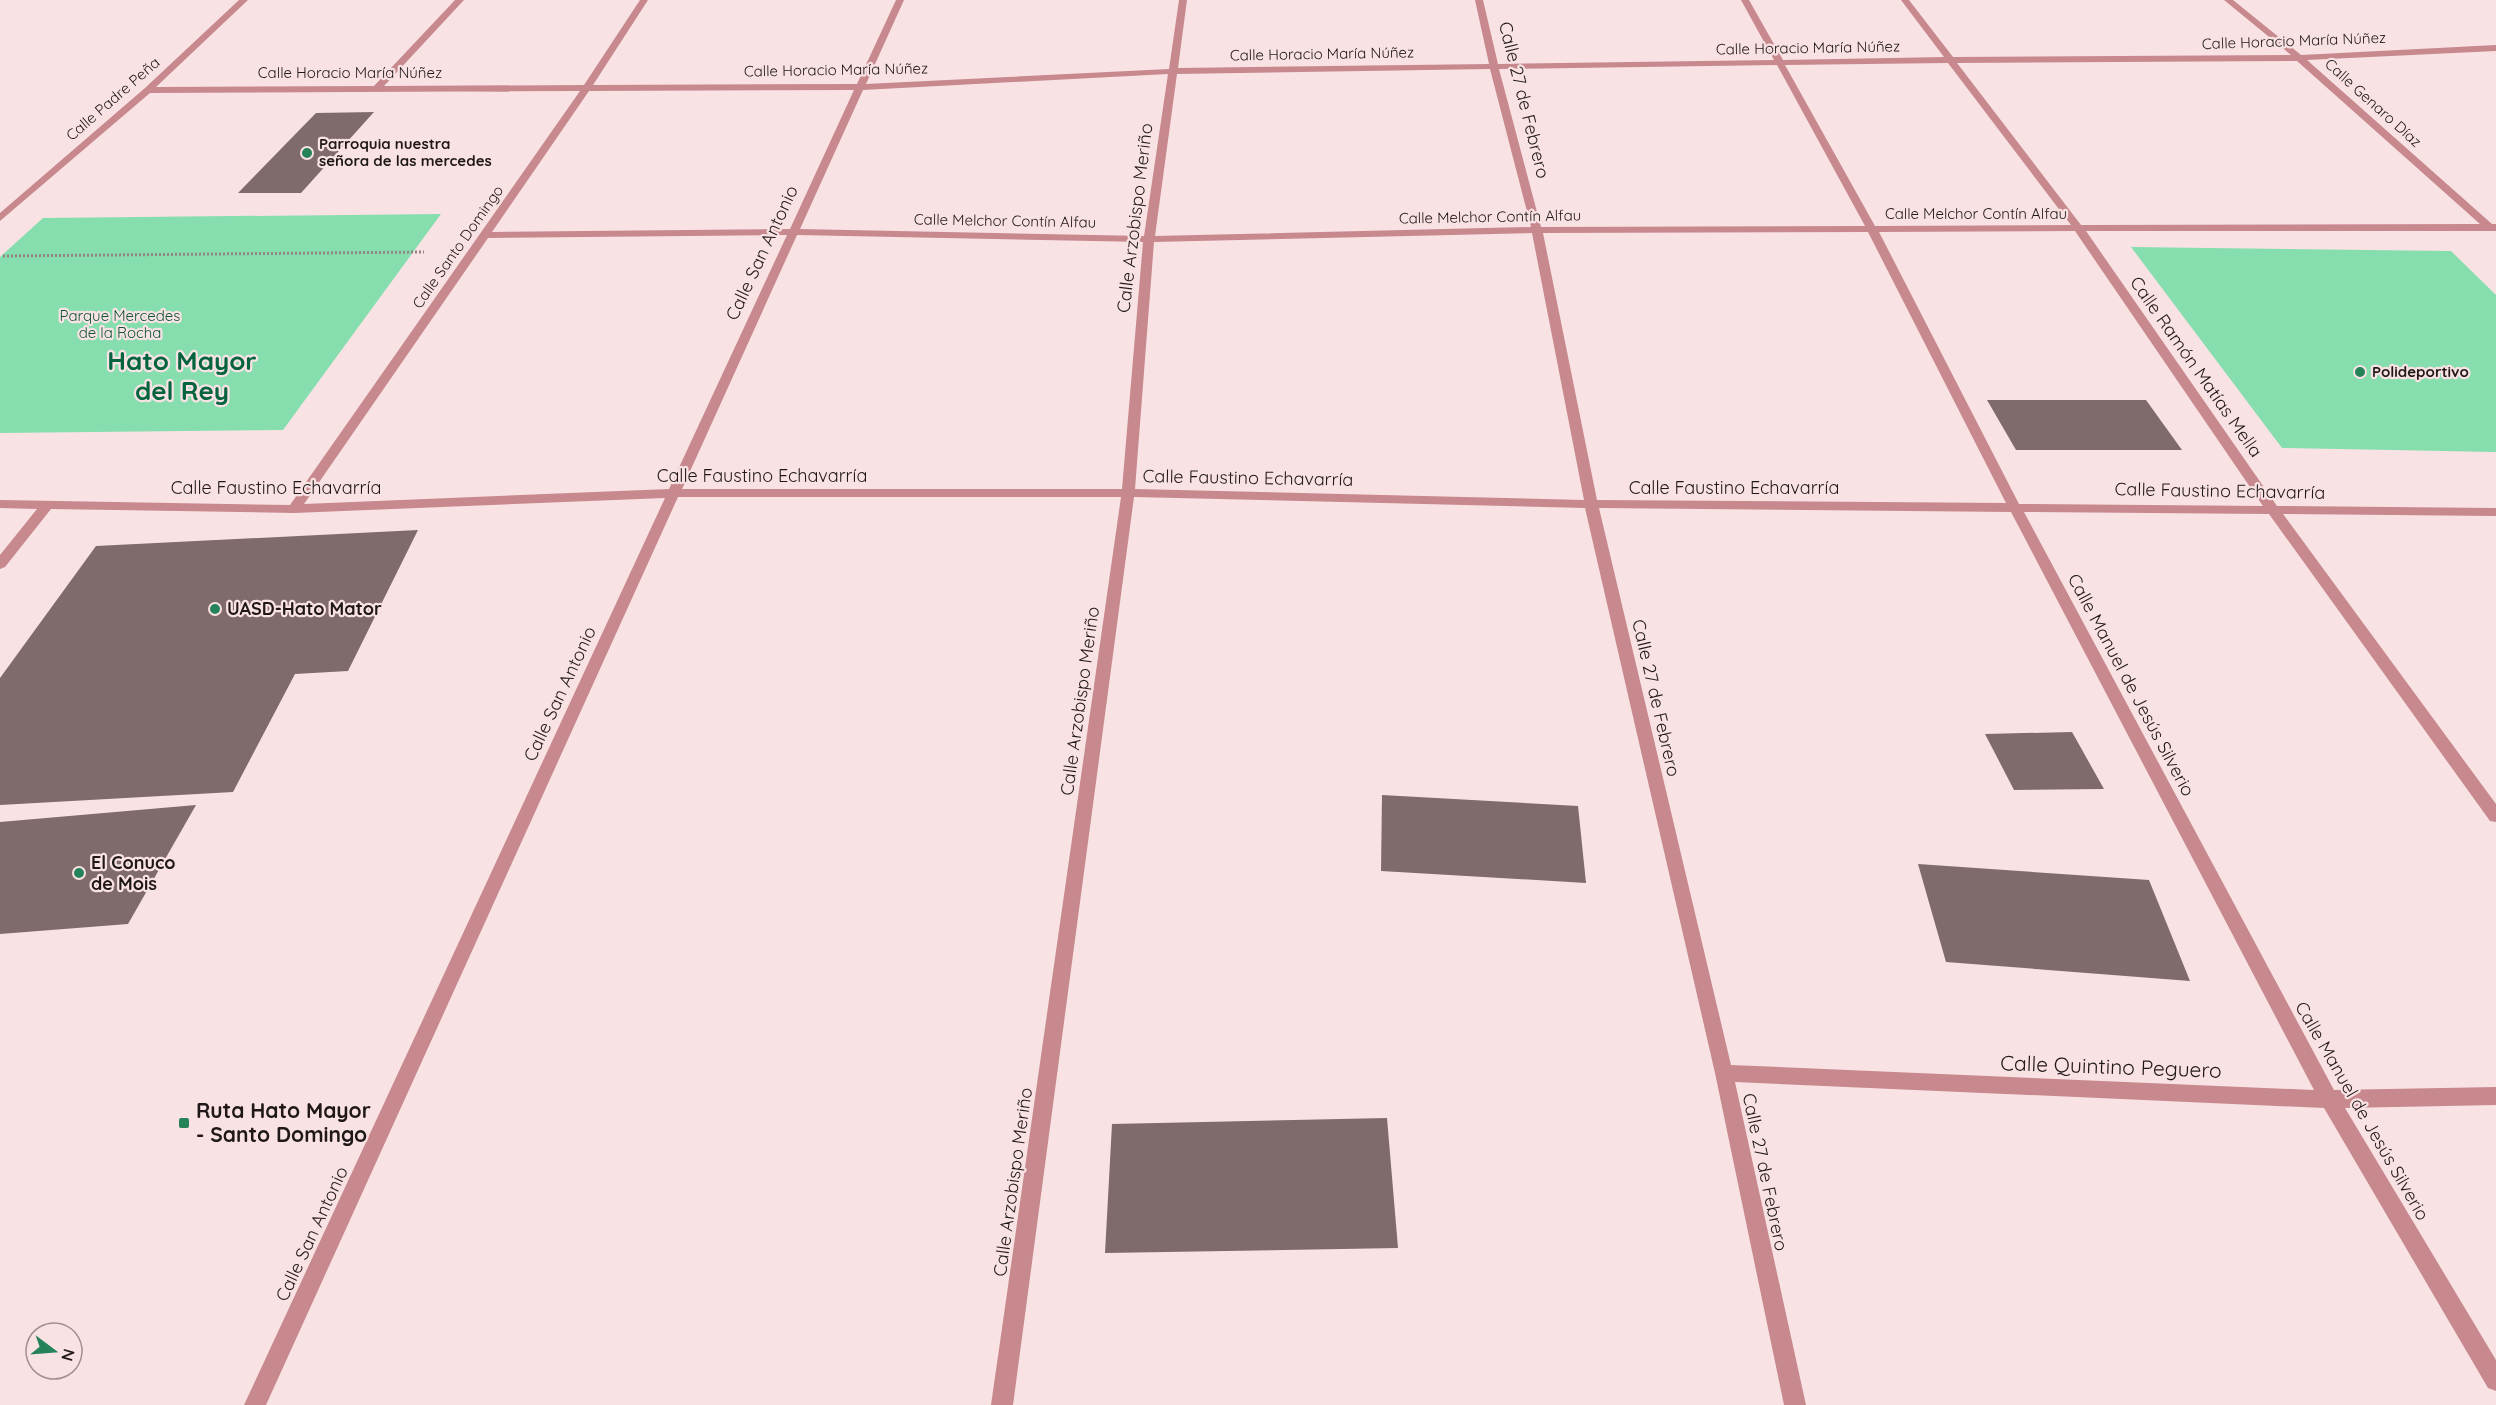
<svg xmlns="http://www.w3.org/2000/svg" width="2496" height="1405" viewBox="0 0 2496 1405" font-family="Quicksand,sans-serif">
	<style>
		.green { fill: #86deaf }
		.building { fill: #7f6b6c }
		.lines { fill: none; stroke-linecap: round; stroke-linejoin: round }
		.path { stroke: #938383; stroke-width: 3; stroke-dasharray: 2 2; stroke-linecap: butt }
		.minor { fill: #c7898e; fill-rule: evenodd }
		.poi-dot { fill: #268259; stroke: #f9e2e3; stroke-width: 2 }
		.labels { text-anchor: middle; stroke-width: 4.5; stroke-linejoin: round; paint-order: stroke }
		.far-street-label { font-size: 15px; fill: #201818; stroke: #f9e2e3 }
		.far-poi-label { font-size: 15px; font-weight: bold; fill: #201818; stroke: #f9e2e3; text-anchor: start }
		.far-park-label { font-size: 15px; fill: #0b5335; stroke: #f9e2e3 }
		.street-label { font-size: 18px; fill: #201818; stroke: #f9e2e3 }
		.poi-label { font-size: 18px; font-weight: bold; fill: #201818; stroke: #f9e2e3; text-anchor: start }
		.near-street-label { font-size: 21px; fill: #201818; stroke: #f9e2e3 }
		.near-poi-label { font-size: 21px; font-weight: bold; fill: #201818; stroke: #f9e2e3; text-anchor: start }
		.far-town-label { font-size: 26px; font-weight: bold; fill: #046440; stroke: #f9e2e3 }
	</style>
	<rect width="100%" height="100%" fill="#f9e2e3"/>
	<g class="green">
		<path d="M 441,214 L 283,430 L 0,433 L 0,257 L 43,218 Z"/>
		<path d="M 2131,247 L 2451,251 L 2496,295 L 2496,452 L 2282,448 Z"/>
	</g>
	<g class="building">
		<path d="M 374,112 L 301,193 L 238,193 L 316,113 Z"/>
		<path d="M 1987,400 L 2146,400 L 2182,450 L 2016,450 Z"/>
		<path d="M 418,530 L 348,671 L 295,674 L 233,792 L 0,805 L 0,678 L 96,546 Z"/>
		<path d="M 2072,732 L 2104,789 L 2014,790 L 1985,734 Z"/>
		<path d="M 1382,795 L 1578,806 L 1586,883 L 1381,871 Z"/>
		<path d="M 196,805 L 128,924 L 0,934 L 0,822 Z"/>
		<path d="M 1918,864 L 2149,880 L 2190,981 L 1946,962 Z"/>
		<path d="M 1387,1118 L 1398,1248 L 1105,1253 L 1112,1124 Z"/>
	</g>
	<g class="lines">
		<path class="path" d="M 3,256 L 424,252"/>
		<path class="minor" d="M 239,0 L 248,0 L 156,87 L 374,86 L 455,0 L 464,0 L 384,86 L 584,85 L 640,0 L 648,0 L 593,85 L 857,84 L 896,0 L 904,0 L 866,84 L 1169,69 L 1179,0 L 1187,0 L 1178,68 L 1489,64 L 1475,0 L 1483,0 L 1498,64 L 1774,60 L 1741,0 L 1749,0 L 1783,60 L 1944,57 L 1901,0 L 1909,0 L 1953,57 L 2291,55 L 2224,0 L 2233,0 L 2301,55 L 2496,45 L 2496,51 L 2307,60 L 2492,224 L 2496,224 L 2496,231 L 2086,231 L 2277,506 L 2496,508 L 2496,516 L 2283,514 L 2496,804 L 2496,822 L 2490,821 L 2269,514 L 2024,512 L 2334,1090 L 2496,1087 L 2496,1105 L 2345,1108 L 2496,1360 L 2496,1391 L 2488,1388 L 2324,1108 L 1735,1082 L 1806,1405 L 1784,1405 L 1715,1073 L 1585,508 L 1134,497 L 1013,1405 L 991,1405 L 1121,497 L 678,497 L 266,1405 L 244,1405 L 665,498 L 294,513 L 51,509 L 5,567 L 0,569 L 0,555 L 37,509 L 0,508 L 0,500 L 290,505 L 580,91 L 150,93 L 0,221 L 0,213 L 145,88 ZM 2297,61 L 2480,224 L 2081,225 L 1957,63 ZM 1948,63 L 2071,225 L 1875,226 L 1785,65 ZM 1777,65 L 1865,226 L 1541,227 L 1499,69 ZM 1490,69 L 1531,227 L 1155,236 L 1177,74 ZM 1168,74 L 1144,236 L 800,229 L 863,90 ZM 854,90 L 790,229 L 492,232 L 589,91 ZM 2075,231 L 2263,506 L 2019,504 L 1879,232 ZM 1868,232 L 2006,503 L 1597,500 L 1543,233 ZM 1532,233 L 1584,500 L 1135,489 L 1154,242 ZM 787,235 L 669,489 L 304,504 L 488,238 ZM 797,235 L 1143,242 L 1122,489 L 682,489 ZM 1599,508 L 2011,512 L 2314,1090 L 1731,1065 Z"/>
	</g>
	<g class="poi-dot">
		<circle cx="307" cy="153" r="6"/>
		<circle cx="2360" cy="372" r="6"/>
		<circle cx="215" cy="609" r="6"/>
		<circle cx="79" cy="873" r="6"/>
		<rect x="178" y="1117" width="12" height="12" rx="3"/>
	</g>
	<g class="labels">
		<g class="far-street-label">
			<text transform="translate(2294 41) rotate(-2)" y="5">Calle Horacio María Núñez</text>
			<text transform="translate(1808 48) rotate(-1)" y="5">Calle Horacio María Núñez</text>
			<text transform="translate(1322 54) rotate(-1)" y="5">Calle Horacio María Núñez</text>
			<text transform="translate(836 70) rotate(-1)" y="5">Calle Horacio María Núñez</text>
			<text x="350" y="78">Calle Horacio María Núñez</text>
			<text transform="translate(113 99) rotate(-41)" y="5">Calle Padre Peña</text>
			<text transform="translate(2373 103) rotate(42)" y="5">Calle Genaro Díaz</text>
			<text x="1976" y="219">Calle Melchor Contín Alfau</text>
			<text transform="translate(1490 217) rotate(-1)" y="5">Calle Melchor Contín Alfau</text>
			<text transform="translate(1005 221) rotate(1)" y="5">Calle Melchor Contín Alfau</text>
			<text transform="translate(458 247) rotate(-55)" y="5">Calle Santo Domingo</text>
		</g>
		<g class="far-poi-label">
			<text x="319" y="149">Parroquia nuestra<tspan x="319" dy="17">señora de las mercedes</tspan></text>
			<text x="2372" y="377">Polideportivo</text>
		</g>
		<g class="far-park-label">
			<text x="120" y="321">Parque Mercedes<tspan x="120" dy="17">de la Rocha</tspan></text>
		</g>
		<g class="street-label">
			<text transform="translate(1524 100) rotate(76)" y="6">Calle 27 de Febrero</text>
			<text transform="translate(1135 218) rotate(-83)" y="6">Calle Arzobispo Meriño</text>
			<text transform="translate(762 253) rotate(-65)" y="6">Calle San Antonio</text>
			<text transform="translate(2196 367) rotate(55)" y="6">Calle Ramón Matías Mella</text>
			<text x="762" y="482">Calle Faustino Echavarría</text>
			<text transform="translate(1248 478) rotate(1)" y="6">Calle Faustino Echavarría</text>
			<text x="276" y="494">Calle Faustino Echavarría</text>
			<text x="1734" y="494">Calle Faustino Echavarría</text>
			<text transform="translate(2220 491) rotate(1)" y="6">Calle Faustino Echavarría</text>
			<text transform="translate(2131 685) rotate(62)" y="6">Calle Manuel de Jesús Silverio</text>
			<text transform="translate(560 694) rotate(-65)" y="6">Calle San Antonio</text>
			<text transform="translate(1656 698) rotate(77)" y="6">Calle 27 de Febrero</text>
			<text transform="translate(1080 701) rotate(-82)" y="6">Calle Arzobispo Meriño</text>
			<text transform="translate(2362 1111) rotate(60)" y="6">Calle Manuel de Jesús Silverio</text>
			<text transform="translate(1765 1172) rotate(78)" y="6">Calle 27 de Febrero</text>
			<text transform="translate(1013 1182) rotate(-82)" y="6">Calle Arzobispo Meriño</text>
			<text transform="translate(312 1234) rotate(-65)" y="6">Calle San Antonio</text>
		</g>
		<g class="poi-label">
			<text x="227" y="615">UASD-Hato Mator</text>
			<text x="91" y="869">El Conuco<tspan x="91" dy="21">de Mois</tspan></text>
		</g>
		<g class="near-street-label">
			<text transform="translate(2111 1067) rotate(2)" y="7">Calle Quintino Peguero</text>
		</g>
		<g class="near-poi-label">
			<text x="196" y="1118">Ruta Hato Mayor<tspan x="196" dy="24">- Santo Domingo</tspan></text>
		</g>
		<g class="far-town-label">
			<text x="182" y="370">Hato Mayor<tspan x="182" dy="30">del Rey</tspan></text>
		</g>
	</g>
	<g transform="translate(54 1351) rotate(106)"><circle r="28" fill="#f9e2e3" stroke="#a29192" stroke-width="1.5"/>
	<path d="M0-4.5L10 22L0 15L-10 22Z" fill="#268259"/>
	<text y="-9" font-size="16" font-weight="bold" text-anchor="middle" fill="#201818">N</text>
	</g>
</svg>
